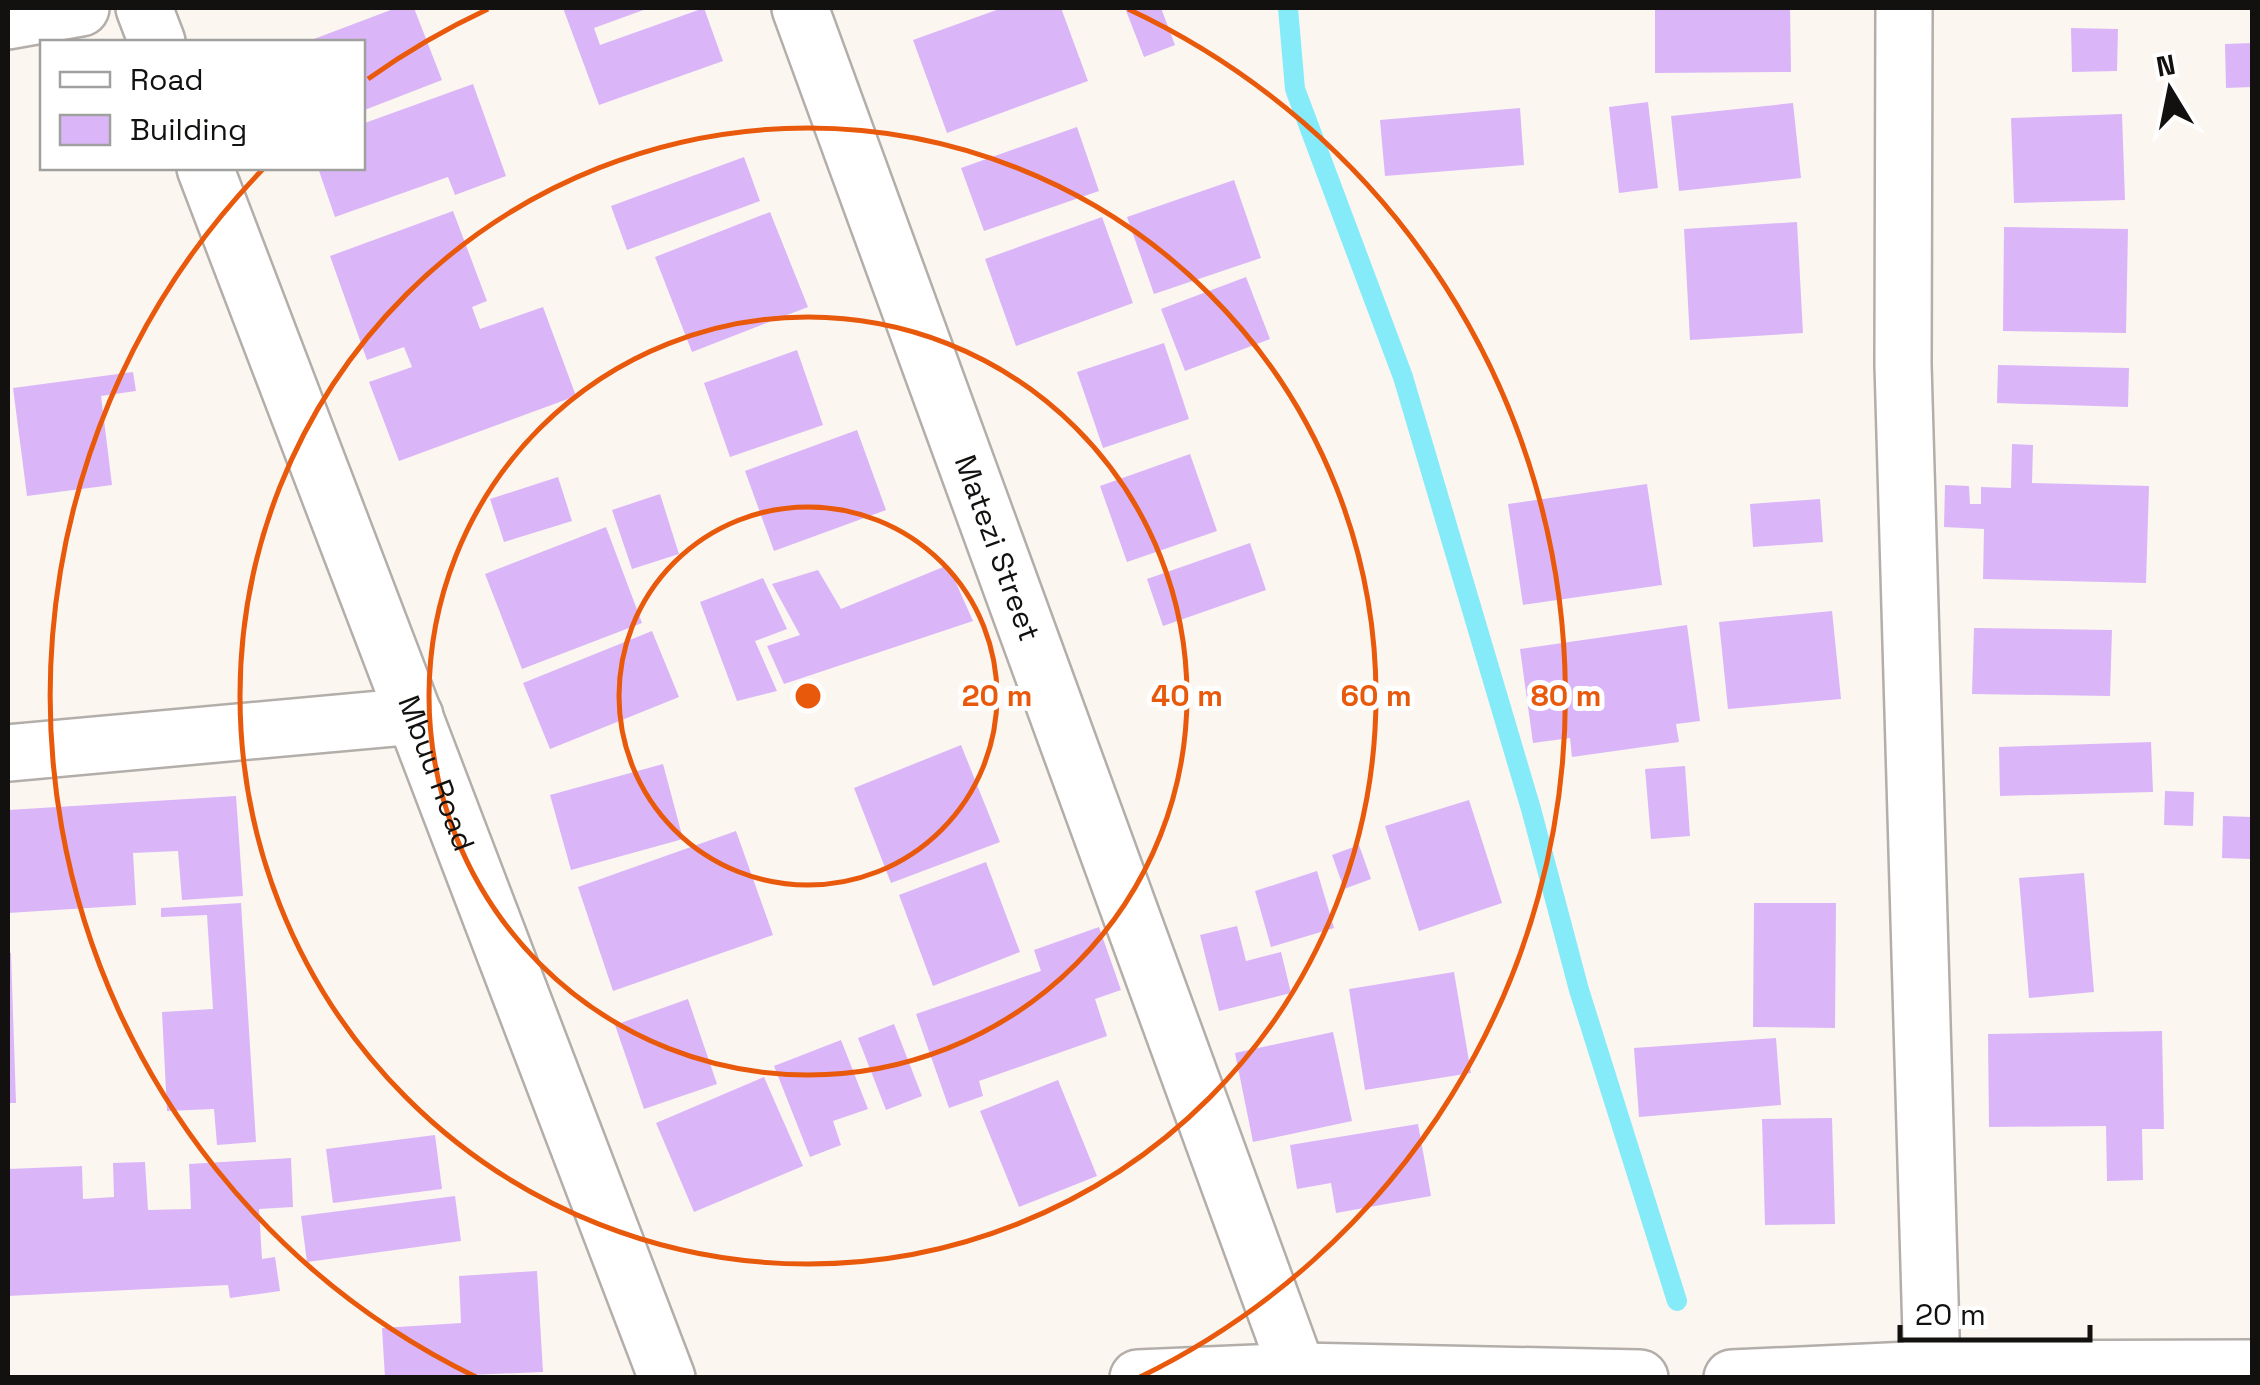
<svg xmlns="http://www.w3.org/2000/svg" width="2260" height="1385" viewBox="0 0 2260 1385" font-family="'Space Grotesk',sans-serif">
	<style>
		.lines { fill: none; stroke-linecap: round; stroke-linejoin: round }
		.stream { stroke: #85ebf9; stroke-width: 20 }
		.building { fill: #dab6f8 }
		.street-casing { stroke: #b3aea9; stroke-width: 60 }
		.street { stroke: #fff; stroke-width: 55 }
		.ring { fill: none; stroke: #e8590c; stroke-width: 5 }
		.labels { text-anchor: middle; stroke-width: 10; stroke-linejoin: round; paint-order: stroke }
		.street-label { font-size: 30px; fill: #12110f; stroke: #fff }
		.centre { fill: #e8590c; stroke: #fff; stroke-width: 5 }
		.ring-label { font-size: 30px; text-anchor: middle; font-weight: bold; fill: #e8590c; stroke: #fff; stroke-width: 10; stroke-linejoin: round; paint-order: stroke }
	</style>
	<rect width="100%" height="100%" fill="#fbf6f0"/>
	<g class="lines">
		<path class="stream" d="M 1288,8 L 1295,89 L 1403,377 L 1531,809 L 1579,990 L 1677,1301"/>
	</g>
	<g class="building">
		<path d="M 396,8 L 414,8 L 442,80 L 362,111 L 362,42 L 306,42 Z"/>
		<path d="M 563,8 L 649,8 L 594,28 L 600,45 L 704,8 L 723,61 L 599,105 Z"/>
		<path d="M 1002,8 L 1061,8 L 1088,81 L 947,133 L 913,40 Z"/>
		<path d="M 1125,8 L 1161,8 L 1175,45 L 1144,57 Z"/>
		<path d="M 1655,8 L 1790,8 L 1791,72 L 1655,73 Z"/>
		<path d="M 2071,28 L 2118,29 L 2117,71 L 2072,72 Z"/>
		<path d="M 2252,43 L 2252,87 L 2226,88 L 2225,44 Z"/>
		<path d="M 473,84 L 506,176 L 455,195 L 448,177 L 335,217 L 318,168 L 362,168 L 362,124 Z"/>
		<path d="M 1648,102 L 1658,188 L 1619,193 L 1609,107 Z"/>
		<path d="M 1793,103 L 1801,178 L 1679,191 L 1671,116 Z"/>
		<path d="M 1520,108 L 1524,165 L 1385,176 L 1380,120 Z"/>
		<path d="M 2122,114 L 2125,200 L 2014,203 L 2011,118 Z"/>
		<path d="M 1077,127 L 1099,191 L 984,231 L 961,168 Z"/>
		<path d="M 744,157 L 760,201 L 627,250 L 611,206 Z"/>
		<path d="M 1234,180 L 1261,258 L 1154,294 L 1127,217 Z"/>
		<path d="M 453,211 L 487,301 L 472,307 L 480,329 L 543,307 L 576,396 L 399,461 L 369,382 L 412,367 L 404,347 L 367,360 L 330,256 Z"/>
		<path d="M 770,212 L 808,307 L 692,352 L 655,257 Z"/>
		<path d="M 1102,217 L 1133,303 L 1016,346 L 985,259 Z"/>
		<path d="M 1797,222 L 1803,333 L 1690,340 L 1684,229 Z"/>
		<path d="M 2004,227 L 2128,229 L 2126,333 L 2003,331 Z"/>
		<path d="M 1246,277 L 1270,339 L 1185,371 L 1161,309 Z"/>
		<path d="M 1164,343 L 1189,419 L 1103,448 L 1077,372 Z"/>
		<path d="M 797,350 L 823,425 L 730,457 L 704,383 Z"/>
		<path d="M 1998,365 L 2129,368 L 2128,407 L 1997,403 Z"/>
		<path d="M 133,372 L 136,391 L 101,396 L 112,485 L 27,496 L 13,388 Z"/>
		<path d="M 857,430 L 886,510 L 774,551 L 745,471 Z"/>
		<path d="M 2012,444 L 2033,445 L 2032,483 L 2149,486 L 2146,583 L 1983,579 L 1984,529 L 1944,527 L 1945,485 L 1969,486 L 1970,504 L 1981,504 L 1981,487 L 2011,488 Z"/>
		<path d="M 1190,454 L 1217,531 L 1127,562 L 1100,486 Z"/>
		<path d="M 558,477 L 572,521 L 504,542 L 490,499 Z"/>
		<path d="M 1647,484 L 1662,585 L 1523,605 L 1508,504 Z"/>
		<path d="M 660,494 L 679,554 L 632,569 L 612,510 Z"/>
		<path d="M 1820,499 L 1823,542 L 1753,547 L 1750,504 Z"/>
		<path d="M 606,527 L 642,623 L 522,669 L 485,574 Z"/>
		<path d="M 1250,543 L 1266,590 L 1163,626 L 1147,579 Z"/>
		<path d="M 948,565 L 973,621 L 784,684 L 767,646 L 800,635 L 772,584 L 818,570 L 841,609 Z"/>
		<path d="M 763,578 L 787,629 L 755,641 L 777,691 L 737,701 L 700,602 Z"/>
		<path d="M 1832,611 L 1841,699 L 1728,709 L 1719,622 Z"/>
		<path d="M 1687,625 L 1700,721 L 1676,724 L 1679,742 L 1572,757 L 1570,738 L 1533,743 L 1520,649 Z"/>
		<path d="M 1974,628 L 2112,630 L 2110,696 L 1972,694 Z"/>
		<path d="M 652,631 L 679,697 L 550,749 L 523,683 Z"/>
		<path d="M 2151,742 L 2153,792 L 2000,796 L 1999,747 Z"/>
		<path d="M 961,745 L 1000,842 L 891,883 L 854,788 Z"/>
		<path d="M 663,764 L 683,839 L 571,870 L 550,795 Z"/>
		<path d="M 1685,766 L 1690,836 L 1651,839 L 1645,769 Z"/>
		<path d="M 2165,791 L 2194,792 L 2193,826 L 2164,825 Z"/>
		<path d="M 236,796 L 243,896 L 182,900 L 178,851 L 133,853 L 136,905 L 8,913 L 8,810 Z"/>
		<path d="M 1469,800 L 1502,903 L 1419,931 L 1385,826 Z"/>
		<path d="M 2223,816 L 2252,817 L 2252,859 L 2222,858 Z"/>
		<path d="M 736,831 L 773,935 L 613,991 L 578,887 Z"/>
		<path d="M 1359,845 L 1371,879 L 1344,889 L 1332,855 Z"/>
		<path d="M 986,862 L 1020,952 L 933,986 L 899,895 Z"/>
		<path d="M 1317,871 L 1334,928 L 1271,947 L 1255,891 Z"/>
		<path d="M 2084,873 L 2094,992 L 2029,998 L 2019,878 Z"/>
		<path d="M 241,903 L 256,1142 L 217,1145 L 214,1109 L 167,1111 L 162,1012 L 213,1009 L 207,915 L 161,917 L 161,908 Z"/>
		<path d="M 1754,903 L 1836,903 L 1835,1028 L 1753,1027 Z"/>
		<path d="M 1237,926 L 1246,961 L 1281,952 L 1291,993 L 1219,1011 L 1200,935 Z"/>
		<path d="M 1099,927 L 1121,990 L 1095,999 L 1107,1036 L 979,1081 L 983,1096 L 949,1108 L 916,1014 L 1041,971 L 1034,950 Z"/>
		<path d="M 8,953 L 11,953 L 16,1103 L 8,1103 Z"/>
		<path d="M 1454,972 L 1471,1073 L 1365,1090 L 1349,989 Z"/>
		<path d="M 688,999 L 717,1084 L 644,1109 L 615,1025 Z"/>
		<path d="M 894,1024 L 922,1096 L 886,1110 L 858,1038 Z"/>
		<path d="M 2162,1031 L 2164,1129 L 2142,1129 L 2143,1180 L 2107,1181 L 2106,1126 L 1989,1127 L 1988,1034 Z"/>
		<path d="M 1333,1032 L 1352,1121 L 1253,1142 L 1235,1053 Z"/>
		<path d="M 1776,1038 L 1781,1105 L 1639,1117 L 1634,1048 Z"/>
		<path d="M 841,1040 L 868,1109 L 833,1121 L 841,1145 L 810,1157 L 774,1066 Z"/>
		<path d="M 764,1077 L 803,1166 L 694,1212 L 656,1123 Z"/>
		<path d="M 1058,1080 L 1097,1176 L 1019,1207 L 980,1111 Z"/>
		<path d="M 1832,1118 L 1835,1224 L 1765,1225 L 1762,1119 Z"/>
		<path d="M 1418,1124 L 1431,1196 L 1336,1213 L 1331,1183 L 1297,1189 L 1290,1145 Z"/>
		<path d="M 435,1135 L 442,1189 L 333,1203 L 326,1149 Z"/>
		<path d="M 291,1158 L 293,1207 L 259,1209 L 262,1259 L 275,1257 L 280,1291 L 230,1298 L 228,1285 L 8,1296 L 8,1169 L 82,1166 L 83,1199 L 114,1197 L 113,1163 L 145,1162 L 148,1210 L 191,1209 L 189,1164 Z"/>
		<path d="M 455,1196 L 461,1241 L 307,1262 L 301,1216 Z"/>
		<path d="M 537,1271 L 543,1372 L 470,1375 L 470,1378 L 385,1378 L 382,1328 L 461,1323 L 459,1276 Z"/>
	</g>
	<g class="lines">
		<g class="street-casing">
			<g id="street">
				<path d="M 144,8 L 157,42"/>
				<path id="s1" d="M 800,8 L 1300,1378"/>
				<path d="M 1904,8 L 1903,365 L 1932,1369"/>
				<path d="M 8,21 L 81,8"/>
				<path id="s2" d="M 205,168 L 667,1378"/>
				<path d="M 8,753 L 415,716"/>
				<path d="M 1138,1378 L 1299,1371 L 1640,1378"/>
				<path d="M 1732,1378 L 1932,1369 L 2252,1368"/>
			</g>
		</g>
		<use href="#street" class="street"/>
	</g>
	<g class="ring">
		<circle cx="808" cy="696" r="189"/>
		<circle cx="808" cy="696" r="379"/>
		<circle cx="808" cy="696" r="568"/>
		<path d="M476 1377A758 758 0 0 1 263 169M368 79A758 758 0 0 1 488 9M1128 9A758 758 0 0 1 1140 1377"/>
	</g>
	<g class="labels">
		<g class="street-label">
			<text dy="10" stroke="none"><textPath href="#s1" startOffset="575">Matezi Street</textPath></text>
			<text dy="10" stroke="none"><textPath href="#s2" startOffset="648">Mbuu Road</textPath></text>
		</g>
	</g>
	<circle cx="808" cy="696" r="15" class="centre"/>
	<g class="ring-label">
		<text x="997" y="706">20 m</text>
		<text x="1187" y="706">40 m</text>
		<text x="1376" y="706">60 m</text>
		<text x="1566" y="706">80 m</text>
	</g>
	<rect width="2260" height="1385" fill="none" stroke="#12110f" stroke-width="20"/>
	<rect x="40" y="40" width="325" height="130" fill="#ffffff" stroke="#a0a09f" stroke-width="2.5"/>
	<rect x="60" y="72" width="50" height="15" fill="#ffffff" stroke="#a0a09f" stroke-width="2.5"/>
	<text x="130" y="90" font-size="30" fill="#12110f">Road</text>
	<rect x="60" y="115" width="50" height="30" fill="#dab6f8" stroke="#a0a09f" stroke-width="2.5"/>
	<text x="130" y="140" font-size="30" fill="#12110f">Building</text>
	<g transform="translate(2170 90) rotate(350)" stroke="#ffffff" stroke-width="8" paint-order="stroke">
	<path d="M0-8L18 38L0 25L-18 38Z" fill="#12110f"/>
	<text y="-15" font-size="28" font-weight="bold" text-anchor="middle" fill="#12110f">N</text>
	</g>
	<path d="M1900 1325v15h190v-15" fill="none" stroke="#12110f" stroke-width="5"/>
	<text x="1915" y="1325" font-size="30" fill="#12110f" stroke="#ffffff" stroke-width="8" paint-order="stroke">20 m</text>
</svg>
